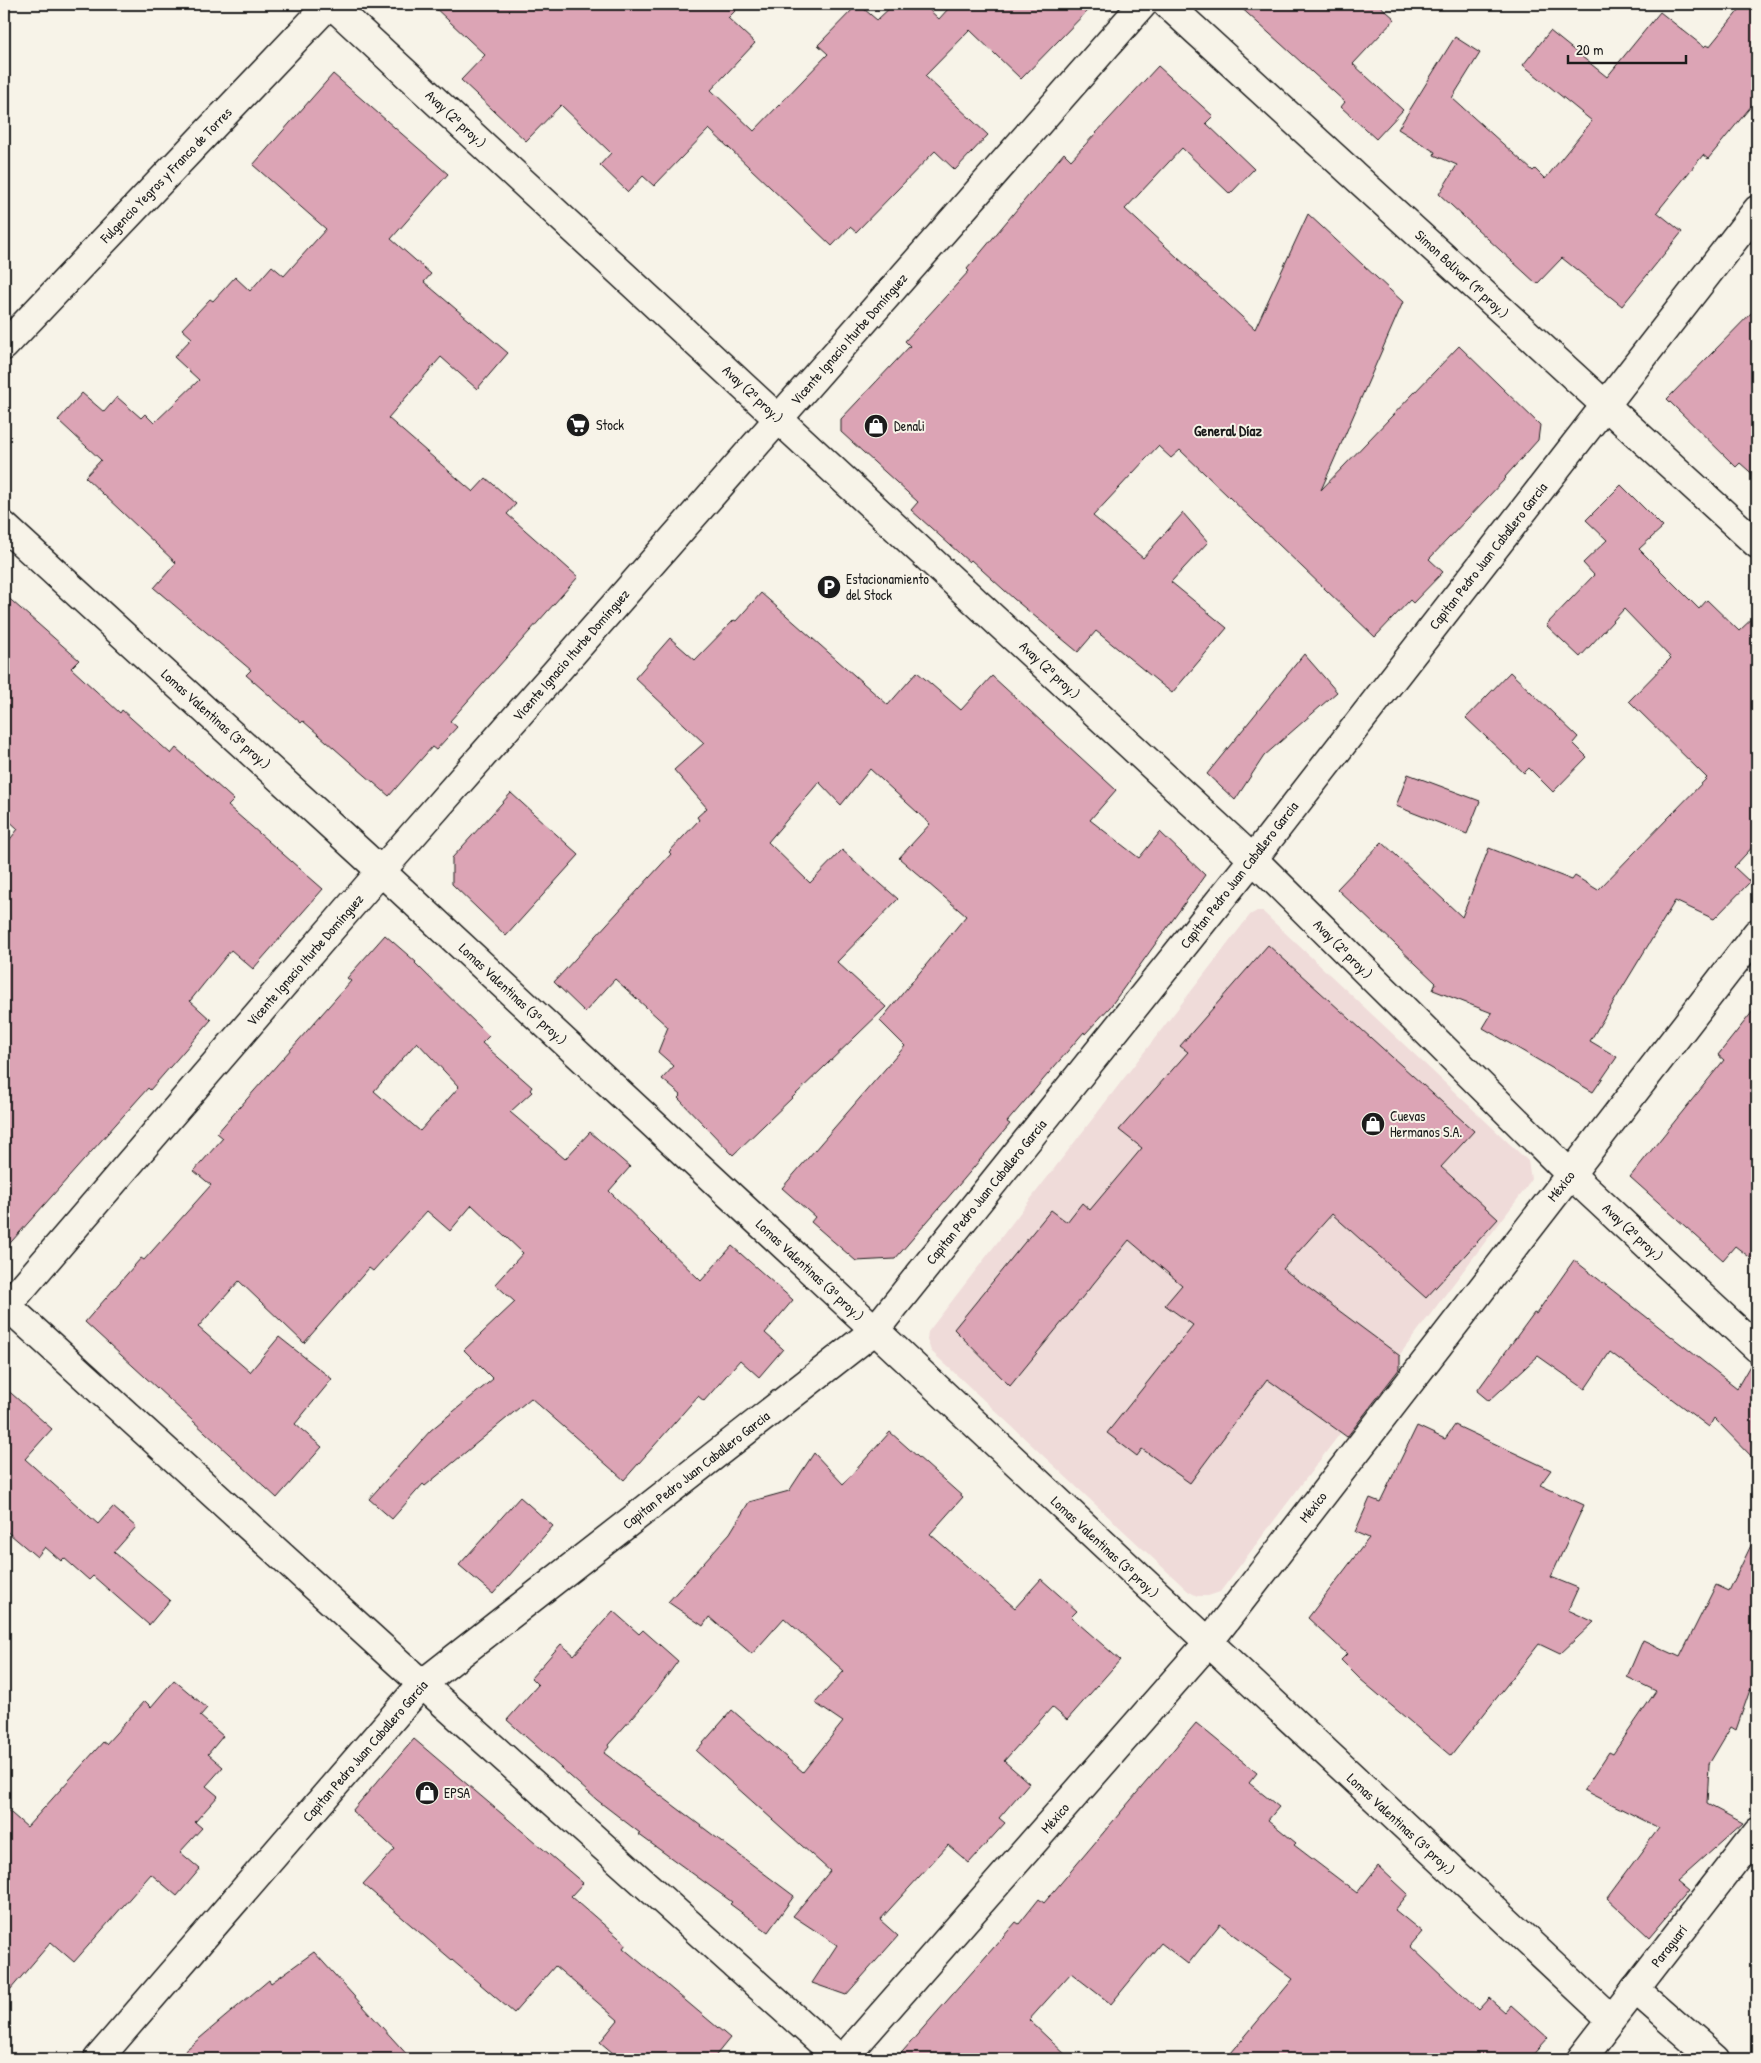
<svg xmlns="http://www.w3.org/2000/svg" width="1761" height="2063" viewBox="0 0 1761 2063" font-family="'Patrick Hand',sans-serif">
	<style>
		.built { fill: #efdbd9 }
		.building { fill: #dca4b5; stroke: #1c1c1c; fill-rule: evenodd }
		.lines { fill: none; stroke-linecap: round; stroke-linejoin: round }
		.street-casing { stroke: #1c1c1c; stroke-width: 31 }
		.secondary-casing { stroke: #1c1c1c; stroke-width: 31 }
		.street { stroke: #f7f3e8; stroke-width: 28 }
		.secondary { stroke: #f7f3e8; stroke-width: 28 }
		.labels { text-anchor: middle; stroke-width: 4; stroke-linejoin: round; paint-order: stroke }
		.street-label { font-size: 14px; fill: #1c1c1c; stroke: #f7f3e8 }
		.poi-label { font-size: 14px; fill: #1c1c1c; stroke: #f7f3e8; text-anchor: start }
		.neighbourhood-label { font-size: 15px; font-weight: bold; fill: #1c1c1c; stroke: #f7f3e8 }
	</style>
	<rect width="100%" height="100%" fill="#f7f3e8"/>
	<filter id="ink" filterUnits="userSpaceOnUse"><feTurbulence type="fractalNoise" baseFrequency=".02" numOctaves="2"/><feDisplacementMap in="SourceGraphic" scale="10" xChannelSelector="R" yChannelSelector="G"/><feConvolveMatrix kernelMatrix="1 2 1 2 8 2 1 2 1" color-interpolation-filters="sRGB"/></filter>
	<g filter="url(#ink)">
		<path class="built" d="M 1257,911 L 1262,911 L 1528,1161 L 1531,1179 L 1526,1188 L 1220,1592 L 1208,1596 L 1197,1596 L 1188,1591 L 931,1351 L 927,1339 L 928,1332 L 1250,915 Z"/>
		<g class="building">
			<path d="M 431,4 L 742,4 L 728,18 L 755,43 L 711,90 L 754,131 L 828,54 L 818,45 L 858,4 L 877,20 L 894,4 L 923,4 L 939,19 L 948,9 L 943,4 L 1094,4 L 1021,79 L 970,30 L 925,76 L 988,135 L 955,170 L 935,151 L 856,232 L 850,227 L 832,246 L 709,129 L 654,186 L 643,176 L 628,192 L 600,165 L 611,153 L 561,105 L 526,141 L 461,80 L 485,55 Z"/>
			<path d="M 1237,4 L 1378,4 L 1395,19 L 1353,64 L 1403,110 L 1376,139 L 1341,107 L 1345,102 Z"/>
			<path d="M 1744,4 L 1757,4 L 1757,99 L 1708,159 L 1703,155 L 1657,212 L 1682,232 L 1622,306 L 1562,258 L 1537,284 L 1439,194 L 1457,165 L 1434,155 L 1435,152 L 1398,129 L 1455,37 L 1480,53 L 1452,98 L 1533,171 L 1535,169 L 1545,179 L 1592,121 L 1523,65 L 1550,31 L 1607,77 L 1660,12 L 1704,47 L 1706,45 L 1709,47 Z"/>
			<path d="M 1158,66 L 1213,116 L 1206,123 L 1254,169 L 1230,194 L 1182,148 L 1125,209 L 1255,329 L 1308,214 L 1403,302 L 1321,490 L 1459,346 L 1540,425 L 1538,440 L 1505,477 L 1506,478 L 1429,559 L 1443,572 L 1413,603 L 1410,600 L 1375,637 L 1180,450 L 1171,458 L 1158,446 L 1093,516 L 1143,558 L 1183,513 L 1208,542 L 1171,582 L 1227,628 L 1172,693 L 1096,631 L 1078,652 L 1014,599 L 971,560 L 969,562 L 911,510 L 918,502 L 841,432 L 841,419 L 910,346 L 905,341 L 969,271 L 967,269 L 1064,153 L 1071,160 Z"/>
			<path d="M 333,74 L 448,174 L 391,239 L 431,274 L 424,282 L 508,353 L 477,389 L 441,357 L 388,418 L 473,492 L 486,478 L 516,504 L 507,514 L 578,577 L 450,721 L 457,727 L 436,750 L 432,747 L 389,796 L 303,721 L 301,723 L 246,675 L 251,670 L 154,588 L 176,563 L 85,477 L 101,460 L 58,420 L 82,393 L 104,412 L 117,397 L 141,418 L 145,414 L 154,423 L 199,380 L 174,357 L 192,338 L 182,329 L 210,299 L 213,301 L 235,277 L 250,291 L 272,266 L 284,276 L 326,229 L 253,165 Z"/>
			<path d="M 1757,307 L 1757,478 L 1740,463 L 1736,467 L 1667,399 Z"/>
			<path d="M 1621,485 L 1663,527 L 1639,549 L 1699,609 L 1707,600 L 1739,631 L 1757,614 L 1757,842 L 1734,867 L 1750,882 L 1714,919 L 1675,901 L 1590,1041 L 1617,1057 L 1593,1092 L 1483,1028 L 1492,1013 L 1433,990 L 1436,983 L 1337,889 L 1382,842 L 1462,917 L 1489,848 L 1572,880 L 1575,876 L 1598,890 L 1707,778 L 1629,701 L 1671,658 L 1624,609 L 1580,657 L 1546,625 L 1594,575 L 1583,563 L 1607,540 L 1586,520 Z"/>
			<path d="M 761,593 L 888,705 L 917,672 L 961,710 L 992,676 L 1116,790 L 1090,820 L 1139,858 L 1160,832 L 1205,875 L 1110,1007 L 1085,1034 L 1084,1032 L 1007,1122 L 1010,1124 L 964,1179 L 895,1259 L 856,1261 L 811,1222 L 815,1217 L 782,1188 L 905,1046 L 880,1021 L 966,916 L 899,858 L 930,824 L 870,769 L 841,805 L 819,782 L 768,842 L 810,883 L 842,850 L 898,899 L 837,962 L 886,1007 L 733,1155 L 678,1098 L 681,1095 L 662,1079 L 674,1066 L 658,1052 L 668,1027 L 615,979 L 585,1012 L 554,982 L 671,854 L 669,852 L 699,820 L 697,817 L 707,808 L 674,770 L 704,743 L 635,678 L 670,638 L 695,660 L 734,620 L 736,621 Z"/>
			<path d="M 4,594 L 79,660 L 71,668 L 120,713 L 122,710 L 171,754 L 176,748 L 234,800 L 228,806 L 323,889 L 253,969 L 231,950 L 190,1001 L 211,1020 L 150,1090 L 148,1088 L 4,1250 L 4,847 L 18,829 L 4,816 Z"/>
			<path d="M 1304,654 L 1337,692 L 1264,756 L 1235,800 L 1207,774 Z"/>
			<path d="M 1510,672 L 1578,737 L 1573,743 L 1587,757 L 1553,792 L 1529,768 L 1524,773 L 1466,718 Z"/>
			<path d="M 1408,774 L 1480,801 L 1467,834 L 1396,806 Z"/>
			<path d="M 511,793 L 579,855 L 506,936 L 452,884 L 452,858 Z"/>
			<path d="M 385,935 L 416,962 L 415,963 L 489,1036 L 482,1043 L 532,1087 L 530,1090 L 532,1092 L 510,1112 L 565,1159 L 590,1132 L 630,1167 L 609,1191 L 701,1281 L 732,1246 L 793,1300 L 765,1333 L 783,1349 L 759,1377 L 740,1360 L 704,1401 L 698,1396 L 624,1480 L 531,1398 L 425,1486 L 423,1484 L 392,1519 L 369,1499 L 431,1430 L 493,1379 L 464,1350 L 515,1302 L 495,1284 L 523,1253 L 472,1205 L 450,1231 L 427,1211 L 373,1271 L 369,1268 L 304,1343 L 239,1281 L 198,1327 L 250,1372 L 279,1337 L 332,1379 L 295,1424 L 322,1447 L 277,1498 L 85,1322 L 141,1258 L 144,1260 L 211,1185 L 194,1171 L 223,1138 L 217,1133 L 351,981 L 347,978 ZM 417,1042 L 459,1087 L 420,1131 L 374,1091 Z"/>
			<path d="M 1268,945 L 1474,1131 L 1441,1167 L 1498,1219 L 1426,1298 L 1332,1214 L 1283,1269 L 1400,1356 L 1400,1368 L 1347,1437 L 1267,1379 L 1190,1483 L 1142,1449 L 1137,1456 L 1107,1433 L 1193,1325 L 1165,1305 L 1182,1285 L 1129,1240 L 1010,1386 L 954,1329 L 1051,1210 L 1067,1222 L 1082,1203 L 1090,1210 L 1142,1148 L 1119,1130 L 1188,1052 L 1180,1046 Z"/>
			<path d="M 1757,1006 L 1757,1263 L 1735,1246 L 1723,1260 L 1630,1177 L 1724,1060 L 1718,1055 Z"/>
			<path d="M 1574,1260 L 1737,1388 L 1752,1362 L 1757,1363 L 1757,1462 L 1714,1418 L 1709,1427 L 1610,1352 L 1585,1389 L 1538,1356 L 1489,1401 L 1477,1391 L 1534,1313 L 1536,1314 Z"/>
			<path d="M 4,1387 L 52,1429 L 25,1459 L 98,1524 L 113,1507 L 136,1527 L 114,1552 L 170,1600 L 149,1625 L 93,1576 L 89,1580 L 64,1558 L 61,1561 L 45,1547 L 37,1557 L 4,1529 Z"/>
			<path d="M 1455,1425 L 1551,1470 L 1540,1485 L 1584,1505 L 1551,1577 L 1578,1588 L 1568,1610 L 1594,1622 L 1560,1654 L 1539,1644 L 1451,1756 L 1360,1679 L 1341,1660 L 1347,1654 L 1308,1618 L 1369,1538 L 1355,1532 L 1370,1498 L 1380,1502 L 1417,1426 L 1445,1439 Z"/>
			<path d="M 890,1432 L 963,1497 L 930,1534 L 1015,1608 L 1041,1579 L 1077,1611 L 1071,1617 L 1120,1660 L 1067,1720 L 1052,1707 L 1004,1761 L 1029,1783 L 999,1818 L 1005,1823 L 969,1863 L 948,1845 L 880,1920 L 898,1936 L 846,1995 L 812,1983 L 837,1945 L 793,1916 L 830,1871 L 696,1751 L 732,1710 L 803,1772 L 843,1722 L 815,1703 L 844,1671 L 784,1618 L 752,1654 L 709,1617 L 703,1626 L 668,1602 L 730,1533 L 749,1502 L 789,1491 L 814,1453 L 843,1484 Z"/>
			<path d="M 520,1497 L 553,1526 L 493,1594 L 459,1565 Z"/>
			<path d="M 1757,1533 L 1757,1693 L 1750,1690 L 1736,1730 L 1731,1727 L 1709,1764 L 1707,1804 L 1743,1823 L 1677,1882 L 1688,1891 L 1649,1937 L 1607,1898 L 1659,1828 L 1584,1790 L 1609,1752 L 1613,1754 L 1656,1691 L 1627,1677 L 1643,1640 L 1680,1657 L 1716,1585 L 1729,1591 Z"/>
			<path d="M 613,1611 L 639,1634 L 643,1630 L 678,1661 L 656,1691 L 608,1745 L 609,1747 L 604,1753 L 794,1896 L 768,1932 L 730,1904 L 732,1902 L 638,1834 L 640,1833 L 597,1800 L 507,1720 L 538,1685 L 531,1678 L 561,1644 L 574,1655 Z"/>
			<path d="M 174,1680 L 207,1708 L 200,1716 L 223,1736 L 208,1754 L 223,1767 L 206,1786 L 218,1796 L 195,1822 L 202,1828 L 180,1852 L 200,1869 L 177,1896 L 151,1874 L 74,1962 L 51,1942 L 4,1997 L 4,1807 L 27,1827 L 103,1742 L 106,1744 L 145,1701 L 151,1707 Z"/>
			<path d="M 1196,1723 L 1257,1773 L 1249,1783 L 1279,1807 L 1268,1820 L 1296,1843 L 1294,1845 L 1357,1893 L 1378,1866 L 1408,1894 L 1395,1910 L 1422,1932 L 1410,1946 L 1478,2010 L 1489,1998 L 1505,2012 L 1511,2005 L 1548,2038 L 1529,2059 L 1226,2059 L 1293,1979 L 1220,1924 L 1188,1964 L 1161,1943 L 1111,2004 L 1071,1973 L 1029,2020 L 1070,2059 L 896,2059 L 1016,1922 L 1019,1924 L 1039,1899 L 1044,1903 Z"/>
			<path d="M 414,1739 L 583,1883 L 571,1896 L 626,1944 L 623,1948 L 730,2038 L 713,2059 L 620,2059 L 600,2042 L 618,2020 L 555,1966 L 514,2013 L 363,1884 L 395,1849 L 352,1811 Z"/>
			<path d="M 314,1952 L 411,2059 L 175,2059 L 269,1980 L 271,1983 Z"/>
		</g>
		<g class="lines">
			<g class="street-casing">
				<g id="street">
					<path d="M 331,4 L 1253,859 L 1570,1174 L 1757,1348"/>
					<path d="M 1167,4 L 1757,544"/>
					<path d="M 4,346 L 329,4"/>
					<path d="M 4,526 L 370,861 L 875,1330 L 1611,2019"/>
					<path d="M 4,1309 L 381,871 L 1143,4"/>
					<path d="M 1635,1989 L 1715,2059"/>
					<path d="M 98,2059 L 422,1684 L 875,1330 L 1253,859 L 1757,210"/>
					<path d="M 843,2059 L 1208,1643 L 1757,933"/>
					<path d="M 1581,2059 L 1757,1832"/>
				</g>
			</g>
			<g class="secondary-casing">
				<path id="secondary" d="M 4,1303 L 422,1684 L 840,2059"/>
			</g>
			<use href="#street" class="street"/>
			<use href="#secondary" class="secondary"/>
		</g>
	</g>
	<defs>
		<g id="supermarket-disc" transform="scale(1.25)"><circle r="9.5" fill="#1c1c1c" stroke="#f7f3e8"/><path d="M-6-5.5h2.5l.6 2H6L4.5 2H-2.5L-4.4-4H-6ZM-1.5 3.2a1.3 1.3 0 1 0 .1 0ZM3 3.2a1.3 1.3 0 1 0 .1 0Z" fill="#fff"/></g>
		<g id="shop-disc" transform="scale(1.25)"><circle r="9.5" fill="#1c1c1c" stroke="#f7f3e8"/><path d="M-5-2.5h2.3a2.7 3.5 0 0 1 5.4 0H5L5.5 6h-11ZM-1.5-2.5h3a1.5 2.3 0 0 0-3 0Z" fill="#fff"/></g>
		<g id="parking-disc" transform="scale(1.25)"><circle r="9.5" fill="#1c1c1c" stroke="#f7f3e8"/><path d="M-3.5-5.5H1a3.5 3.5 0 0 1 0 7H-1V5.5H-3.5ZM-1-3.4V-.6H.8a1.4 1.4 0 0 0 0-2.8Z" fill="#fff"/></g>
	</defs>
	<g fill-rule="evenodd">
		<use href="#supermarket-disc" x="578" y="425"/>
		<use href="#shop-disc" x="876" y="426"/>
		<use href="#parking-disc" x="829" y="587"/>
		<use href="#shop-disc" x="1373" y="1124"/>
		<use href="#shop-disc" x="427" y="1793"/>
	</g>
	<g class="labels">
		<g class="street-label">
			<text transform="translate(456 119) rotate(43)" y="5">Avay (2ª proy.)</text>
			<text transform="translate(166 175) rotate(-46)" y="5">Fulgencio Yegros y Franco de Torres</text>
			<text transform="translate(1462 274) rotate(43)" y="5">Simon Bolivar (1ª proy.)</text>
			<text transform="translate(849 339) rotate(-49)" y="5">Vicente Ignacio Iturbe Domínguez</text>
			<text transform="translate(753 394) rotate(43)" y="5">Avay (2ª proy.)</text>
			<text transform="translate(1488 556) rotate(-52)" y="5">Capitan Pedro Juan Caballero Garcia</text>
			<text transform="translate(571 655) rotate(-49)" y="5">Vicente Ignacio Iturbe Domínguez</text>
			<text transform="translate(1050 670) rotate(43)" y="5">Avay (2ª proy.)</text>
			<text transform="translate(216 719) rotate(42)" y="5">Lomas Valentinas (3ª proy.)</text>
			<text transform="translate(1239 875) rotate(-52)" y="5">Capitan Pedro Juan Caballero Garcia</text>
			<text transform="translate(1343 949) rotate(45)" y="5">Avay (2ª proy.)</text>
			<text transform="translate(305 960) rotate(-49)" y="5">Vicente Ignacio Iturbe Domínguez</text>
			<text transform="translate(513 994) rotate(43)" y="5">Lomas Valentinas (3ª proy.)</text>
			<text transform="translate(1561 1186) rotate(-52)" y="5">México</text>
			<text transform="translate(986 1192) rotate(-51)" y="5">Capitan Pedro Juan Caballero Garcia</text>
			<text transform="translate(1633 1232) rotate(43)" y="5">Avay (2ª proy.)</text>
			<text transform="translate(810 1270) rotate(43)" y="5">Lomas Valentinas (3ª proy.)</text>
			<text transform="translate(696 1470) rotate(-38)" y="5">Capitan Pedro Juan Caballero Garcia</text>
			<text transform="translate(1313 1507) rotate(-52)" y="5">México</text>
			<text transform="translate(1105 1547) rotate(43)" y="5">Lomas Valentinas (3ª proy.)</text>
			<text transform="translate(365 1751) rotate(-49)" y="5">Capitan Pedro Juan Caballero Garcia</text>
			<text transform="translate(1055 1818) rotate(-49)" y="5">México</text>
			<text transform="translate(1401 1824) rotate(43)" y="5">Lomas Valentinas (3ª proy.)</text>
			<text transform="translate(1669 1946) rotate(-52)" y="5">Paraguarí</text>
		</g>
		<g class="poi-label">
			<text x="596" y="430">Stock</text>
			<text x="894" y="431">Denali</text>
			<text x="846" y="584">Estacionamiento<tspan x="846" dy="16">del Stock</tspan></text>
			<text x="1390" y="1121">Cuevas<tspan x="1390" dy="16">Hermanos S.A.</tspan></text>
			<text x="444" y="1798">EPSA</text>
		</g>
		<g class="neighbourhood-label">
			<text x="1228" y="436">General Díaz</text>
		</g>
	</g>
	<rect width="1761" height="2063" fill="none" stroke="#f7f3e8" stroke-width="20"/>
	<rect x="10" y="10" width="1741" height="2043" fill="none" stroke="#1c1c1c" stroke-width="2" filter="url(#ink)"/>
	<path d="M1568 55v8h118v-8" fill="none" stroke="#1c1c1c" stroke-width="2.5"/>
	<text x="1576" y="55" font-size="15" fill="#1c1c1c" stroke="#f7f3e8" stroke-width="4" paint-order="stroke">20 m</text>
</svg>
